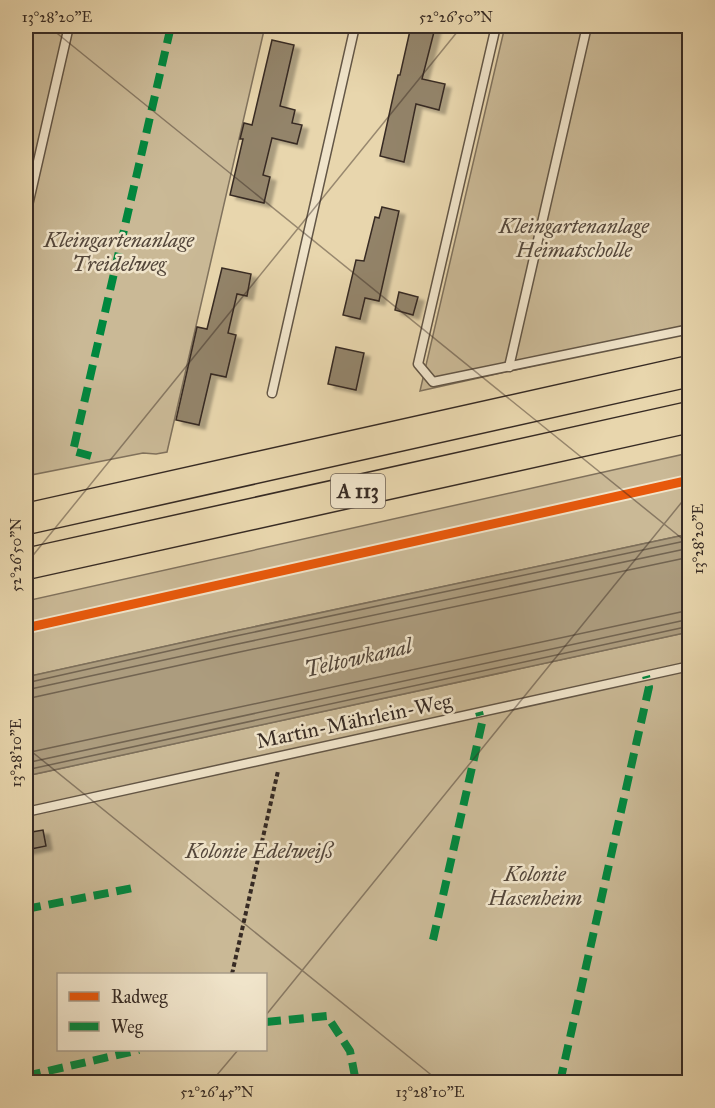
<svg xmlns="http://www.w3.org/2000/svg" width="715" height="1108" viewBox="0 0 715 1108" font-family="'IM FELL Great Primer',serif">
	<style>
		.green { fill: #cab996; stroke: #80725d; stroke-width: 1.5; fill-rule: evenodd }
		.water { fill: #ac9c7e; stroke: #7d6f5a; stroke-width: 1.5 }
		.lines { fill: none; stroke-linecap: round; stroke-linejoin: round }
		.shore { stroke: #726451; stroke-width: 1.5 }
		.building { fill: #93846b; stroke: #372b24; stroke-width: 1.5; filter: url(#shadow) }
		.service-casing { stroke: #635646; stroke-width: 11 }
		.motorway-casing { stroke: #372b24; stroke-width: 33 }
		.path { stroke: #372b24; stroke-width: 4; stroke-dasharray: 4.5 3; stroke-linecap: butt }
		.service { stroke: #f0e4ca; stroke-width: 8 }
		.motorway { stroke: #e8d6ad; stroke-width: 30 }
		.quiet { stroke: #00873e; stroke-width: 8; stroke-dasharray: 15 8; stroke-linecap: butt }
		.cycleway-casing { stroke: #f0e4ca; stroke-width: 13 }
		.cycleway { stroke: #e8590c; stroke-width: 9 }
		.ticks { fill: none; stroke: #372b24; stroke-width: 1.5; stroke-opacity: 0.45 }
		.labels { text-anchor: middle; stroke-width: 5; stroke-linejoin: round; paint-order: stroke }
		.shield { fill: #f0e4ca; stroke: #6e6256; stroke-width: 1.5 }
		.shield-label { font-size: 20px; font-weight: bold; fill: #372b24 }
		.park-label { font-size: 21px; font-style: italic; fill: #54473b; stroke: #f0e4ca }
		.street-label { font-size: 21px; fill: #372b24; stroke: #f0e4ca }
		.water-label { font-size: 22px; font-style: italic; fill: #54473a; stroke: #f0e4ca }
		.neatline { fill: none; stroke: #372b24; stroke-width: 2 }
		.ticks-label { font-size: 15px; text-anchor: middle; fill: #372b24 }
	</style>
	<defs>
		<filter id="shadow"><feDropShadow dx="6" dy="4" stdDeviation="1.5" flood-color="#0004"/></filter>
	</defs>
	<rect width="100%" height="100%" fill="#e8d6ad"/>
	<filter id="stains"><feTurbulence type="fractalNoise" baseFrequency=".00333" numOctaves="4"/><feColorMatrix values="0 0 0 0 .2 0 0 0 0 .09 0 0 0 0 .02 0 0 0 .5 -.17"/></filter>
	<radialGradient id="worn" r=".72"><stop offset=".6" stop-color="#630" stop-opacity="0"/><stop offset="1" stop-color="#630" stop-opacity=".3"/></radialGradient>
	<g class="green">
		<path d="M 26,26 L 265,26 L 167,452 L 156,454 L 143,453 L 26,476 Z"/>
		<path d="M 505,26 L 689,26 L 689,331 L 420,391 Z"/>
		<path d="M 689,453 L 689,534 L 230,632 L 26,677 L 26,601 Z"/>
		<path d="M 689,632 L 689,1082 L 26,1082 L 26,776 ZM 58,974 L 266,974 L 266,1050 L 58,1050 Z"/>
	</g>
	<path class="water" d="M 689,534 L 689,632 L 26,776 L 26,677 L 230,632 Z"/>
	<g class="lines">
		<g class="shore">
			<path d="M 26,683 L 231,637 L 690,540"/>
			<path d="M 26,690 L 233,645 L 690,548"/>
			<path d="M 26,699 L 235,653 L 690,557"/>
			<path d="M 26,753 L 690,610"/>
			<path d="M 26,763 L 690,619"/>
			<path d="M 26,770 L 690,626"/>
		</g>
	</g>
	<g class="building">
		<path d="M 411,26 L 424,26 L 435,28 L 422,79 L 445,84 L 439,110 L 416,104 L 404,162 L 380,156 L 393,97 L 398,75 L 400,75 Z"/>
		<path d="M 272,40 L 294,45 L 280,106 L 295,110 L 292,123 L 302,125 L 297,144 L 272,138 L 263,175 L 270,177 L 264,203 L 230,195 L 243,139 L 240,139 L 244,123 L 252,125 Z"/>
		<path d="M 382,207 L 399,211 L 379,301 L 365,298 L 360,319 L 343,315 L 356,260 L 364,261 L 375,217 L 379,218 Z"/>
		<path d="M 222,268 L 251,274 L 247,296 L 237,294 L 228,333 L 236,335 L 226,377 L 211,374 L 199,425 L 176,420 L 197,327 L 207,329 Z"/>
		<path d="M 399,292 L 418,297 L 413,315 L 395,310 Z"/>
		<path d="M 336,347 L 364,353 L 356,390 L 328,384 Z"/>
		<path d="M 43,830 L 46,846 L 26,850 L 26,833 Z"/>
	</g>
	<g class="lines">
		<g class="service-casing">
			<g id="service">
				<path d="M 496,26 L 418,364 L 433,382 L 690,329"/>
				<path d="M 26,214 L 69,26"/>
				<path d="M 509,367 L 587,26"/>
				<path d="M 272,393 L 355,26"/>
				<path d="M 26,812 L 690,666"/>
			</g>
		</g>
		<g class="motorway-casing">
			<g id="motorway">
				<path d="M 26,519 L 690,371"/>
				<path d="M 26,564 L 690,417"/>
			</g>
		</g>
		<path class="path" d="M 232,974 L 278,771"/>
		<use href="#service" class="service"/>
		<use href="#motorway" class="motorway"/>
		<g class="quiet">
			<path d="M 91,456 L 73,451 L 171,26"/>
			<path d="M 26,909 L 138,887"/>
			<path d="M 433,940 L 482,723 L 479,712"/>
			<path d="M 266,1022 L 327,1016 L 350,1051 L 356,1082"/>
			<path d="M 26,1076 L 139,1050"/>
			<path d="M 560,1082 L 649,687 L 646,676"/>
		</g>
		<g class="cycleway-casing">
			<path id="cycleway" d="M 26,628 L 690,480"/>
		</g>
		<use href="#cycleway" class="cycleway"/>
	</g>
	<path class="ticks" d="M 48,26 L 690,545M 26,564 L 462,26M 26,747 L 440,1082M 266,1015 L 690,492M 211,1082 L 238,1050"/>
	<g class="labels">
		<rect class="shield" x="331" y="474" width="54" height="34" rx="4.5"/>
		<g class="shield-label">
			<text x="358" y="498">A 113</text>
		</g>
		<g class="park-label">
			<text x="574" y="233">Kleingartenanlage<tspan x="574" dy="24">Heimatscholle</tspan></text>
			<text x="119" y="247">Kleingartenanlage<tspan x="119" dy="24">Treidelweg</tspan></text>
			<text x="259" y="858">Kolonie Edelweiß</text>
			<text x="535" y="881">Kolonie<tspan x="535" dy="24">Hasenheim</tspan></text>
		</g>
		<g class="street-label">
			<text transform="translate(354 721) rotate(-12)" y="7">Martin-Mährlein-Weg</text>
		</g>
		<g class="water-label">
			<text transform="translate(358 657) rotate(-13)" y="8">Teltowkanal</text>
		</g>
	</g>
	<rect width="715" height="1108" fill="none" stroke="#e8d6ad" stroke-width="66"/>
	<rect x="57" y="973" width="210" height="78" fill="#f0e4ca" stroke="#a69a88" stroke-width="1.5"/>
	<rect x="69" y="992" width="30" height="9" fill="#e8590c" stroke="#a69a88" stroke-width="1.5"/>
	<text x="111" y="1003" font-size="18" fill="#372b24">Radweg</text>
	<rect x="69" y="1022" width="30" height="9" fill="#00873e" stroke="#a69a88" stroke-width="1.5"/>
	<text x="111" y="1033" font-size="18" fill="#372b24">Weg</text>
	<rect x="33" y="33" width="649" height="1042" class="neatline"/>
	<g class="ticks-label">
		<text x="57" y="22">13°28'20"E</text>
		<text x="456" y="22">52°26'50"N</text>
		<text transform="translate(698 539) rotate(-90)" y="5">13°28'20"E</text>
		<text transform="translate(16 555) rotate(-90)" y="5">52°26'50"N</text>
		<text transform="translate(16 753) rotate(-90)" y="5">13°28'10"E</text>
		<text x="217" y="1097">52°26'45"N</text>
		<text x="430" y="1097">13°28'10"E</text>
	</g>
	<rect width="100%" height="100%" filter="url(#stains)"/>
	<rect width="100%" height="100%" fill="url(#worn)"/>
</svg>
